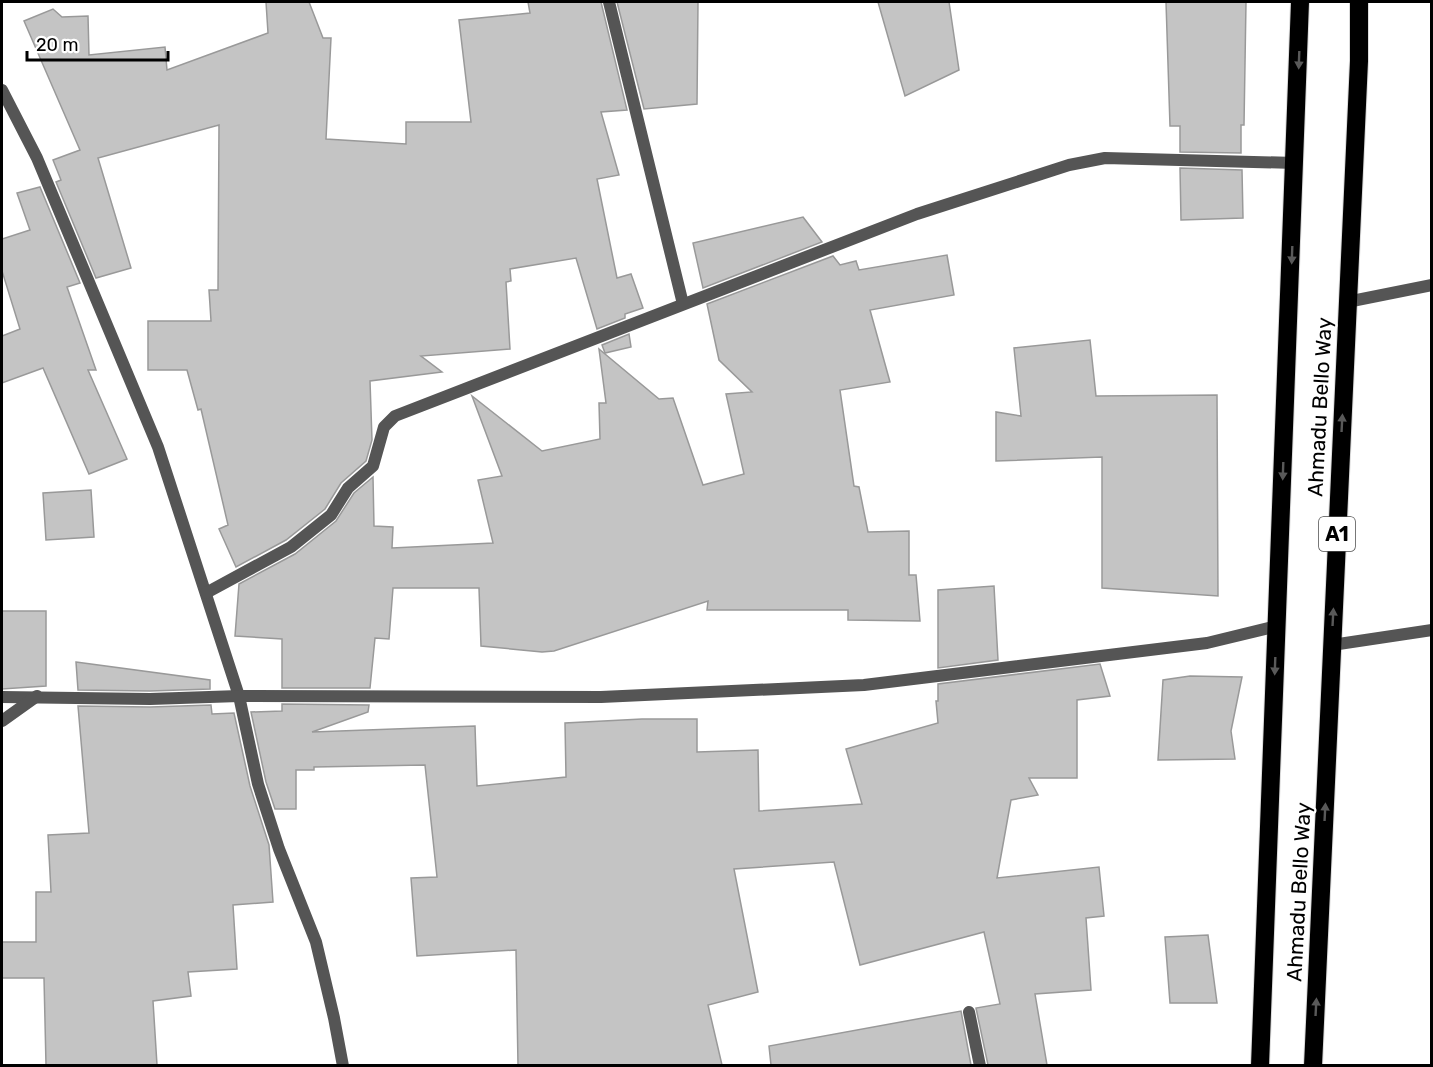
<svg xmlns="http://www.w3.org/2000/svg" width="1433" height="1067" viewBox="0 0 1433 1067" font-family="Rubik,sans-serif">
	<style>
		.building { fill: #c4c4c4; stroke: #999; stroke-width: 1.5 }
		.lines { fill: none; stroke-linecap: round; stroke-linejoin: round }
		.highway-casing { stroke: #dbdbdb; stroke-width: 20 }
		.street { stroke: #555; stroke-width: 12 }
		.highway { stroke: #000; stroke-width: 18 }
		.oneway { fill: #595959 }
		.labels { text-anchor: middle; stroke-width: 4.5; stroke-linejoin: round; paint-order: stroke }
		.shield { fill: #fff; stroke: #4c4c4c; stroke-width: 1.5 }
		.shield-label { font-size: 20px; font-weight: bold; fill: #000 }
		.street-label { font-size: 21px; fill: #000; stroke: #fff }
	</style>
	<rect width="100%" height="100%" fill="#fff"/>
	<g class="building">
		<path d="M 266,2 L 309,2 L 323,38 L 331,38 L 326,139 L 406,144 L 406,122 L 471,122 L 459,20 L 530,13 L 528,2 L 601,2 L 627,110 L 601,112 L 619,175 L 597,179 L 617,278 L 631,274 L 643,308 L 625,314 L 625,318 L 597,329 L 576,258 L 510,269 L 511,281 L 506,282 L 510,349 L 421,356 L 442,372 L 370,381 L 372,440 L 366,461 L 341,483 L 325,509 L 286,540 L 236,567 L 219,529 L 228,525 L 201,409 L 198,410 L 187,370 L 148,370 L 148,321 L 211,321 L 209,290 L 218,290 L 219,125 L 98,158 L 131,268 L 96,278 L 56,182 L 61,180 L 53,160 L 80,150 L 24,21 L 53,9 L 62,17 L 88,16 L 89,55 L 165,47 L 167,70 L 268,33 Z"/>
		<path d="M 617,2 L 698,2 L 697,104 L 644,109 Z"/>
		<path d="M 878,2 L 949,2 L 959,70 L 905,96 Z"/>
		<path d="M 1166,2 L 1246,2 L 1244,125 L 1241,125 L 1241,153 L 1180,152 L 1180,126 L 1170,126 Z"/>
		<path d="M 1180,168 L 1242,170 L 1243,218 L 1181,220 Z"/>
		<path d="M 40,187 L 80,283 L 67,287 L 96,370 L 88,370 L 127,459 L 89,474 L 43,368 L 2,383 L 2,336 L 20,329 L 2,271 L 2,239 L 30,230 L 17,193 Z"/>
		<path d="M 803,217 L 822,242 L 703,288 L 693,243 Z"/>
		<path d="M 947,255 L 954,295 L 870,310 L 890,382 L 840,390 L 854,486 L 859,487 L 868,532 L 909,531 L 909,575 L 916,575 L 920,621 L 848,620 L 848,610 L 707,610 L 708,601 L 554,651 L 542,652 L 481,646 L 479,588 L 393,588 L 389,639 L 375,638 L 370,688 L 282,688 L 282,639 L 235,636 L 239,584 L 295,554 L 336,521 L 354,493 L 373,477 L 374,526 L 393,527 L 392,548 L 493,543 L 478,480 L 502,476 L 472,396 L 542,451 L 600,439 L 599,403 L 606,403 L 599,349 L 659,399 L 673,398 L 703,485 L 744,474 L 726,394 L 752,392 L 719,360 L 707,304 L 833,256 L 840,265 L 856,261 L 859,270 Z"/>
		<path d="M 629,334 L 631,347 L 605,353 L 602,345 Z"/>
		<path d="M 1090,340 L 1096,396 L 1217,395 L 1218,596 L 1102,588 L 1102,457 L 996,461 L 996,412 L 1021,416 L 1014,348 Z"/>
		<path d="M 91,490 L 94,537 L 46,540 L 43,493 Z"/>
		<path d="M 994,586 L 998,660 L 938,668 L 938,590 Z"/>
		<path d="M 2,611 L 46,611 L 46,686 L 2,689 Z"/>
		<path d="M 76,662 L 210,680 L 210,689 L 150,691 L 78,690 Z"/>
		<path d="M 1100,664 L 1110,696 L 1077,700 L 1077,778 L 1029,778 L 1038,795 L 1011,800 L 997,878 L 1099,867 L 1104,916 L 1086,918 L 1091,990 L 1035,994 L 1047,1065 L 988,1065 L 976,1008 L 1000,1004 L 984,932 L 860,965 L 834,862 L 734,869 L 758,992 L 708,1005 L 722,1065 L 518,1065 L 516,950 L 417,956 L 411,878 L 437,877 L 425,765 L 314,767 L 314,770 L 296,770 L 296,809 L 275,809 L 266,782 L 251,712 L 282,711 L 282,704 L 369,705 L 368,712 L 312,732 L 475,726 L 477,786 L 566,777 L 565,723 L 642,719 L 697,719 L 697,752 L 758,750 L 759,811 L 862,804 L 846,749 L 938,723 L 936,701 L 938,701 L 938,684 Z"/>
		<path d="M 1190,676 L 1242,677 L 1231,731 L 1235,759 L 1158,760 L 1163,680 Z"/>
		<path d="M 211,705 L 212,714 L 234,713 L 250,786 L 269,845 L 273,902 L 233,905 L 237,969 L 188,972 L 191,996 L 153,1001 L 157,1065 L 46,1065 L 44,978 L 2,978 L 2,942 L 36,942 L 36,892 L 51,892 L 48,835 L 89,833 L 78,706 L 150,707 Z"/>
		<path d="M 1208,935 L 1217,1003 L 1170,1003 L 1165,937 Z"/>
		<path d="M 961,1011 L 971,1065 L 771,1065 L 769,1046 Z"/>
	</g>
	<g class="lines">
		<g class="highway-casing">
			<g id="highway">
				<path d="M 1260,1066 L 1300,2"/>
				<path d="M 1313,1066 L 1359,61 L 1359,2"/>
			</g>
		</g>
		<g class="street">
			<path d="M 609,2 L 683,304"/>
			<path d="M 2,90 L 37,158 L 158,447 L 239,696 L 258,784 L 279,849 L 316,942 L 334,1018 L 343,1066"/>
			<path d="M 1347,302 L 1432,285"/>
			<path d="M 206,593 L 291,547 L 331,515 L 348,488 L 373,466 L 384,427 L 395,416 L 917,214 L 1069,165 L 1105,158 L 1295,163"/>
			<path d="M 1332,645 L 1432,630"/>
			<path d="M 2,697 L 150,699 L 239,696 L 601,697 L 864,685 L 1207,643 L 1277,626"/>
			<path d="M 2,721 L 37,696"/>
			<path d="M 969,1012 L 980,1066"/>
		</g>
		<use href="#highway" class="highway"/>
	</g>
	<defs><path id="oneway-solid" d="M-6-.8H1V-3.2L6.5 0L1 3.2V.8H-6Z" transform="scale(1.5)"/></defs>
	<g class="oneway">
		<use href="#oneway-solid" transform="translate(1299 60) rotate(92)"/>
		<use href="#oneway-solid" transform="translate(1292 255) rotate(92)"/>
		<use href="#oneway-solid" transform="translate(1342 423) rotate(-87)"/>
		<use href="#oneway-solid" transform="translate(1283 471) rotate(92)"/>
		<use href="#oneway-solid" transform="translate(1333 617) rotate(-87)"/>
		<use href="#oneway-solid" transform="translate(1275 666) rotate(92)"/>
		<use href="#oneway-solid" transform="translate(1325 812) rotate(-87)"/>
		<use href="#oneway-solid" transform="translate(1316 1007) rotate(-87)"/>
	</g>
	<g class="labels">
		<rect class="shield" x="1319" y="517" width="36" height="34" rx="4.5"/>
		<g class="shield-label">
			<text x="1337" y="541">A1</text>
		</g>
		<g class="street-label">
			<text transform="translate(1320 407) rotate(-87)" y="7">Ahmadu Bello Way</text>
			<text transform="translate(1299 892) rotate(-87)" y="7">Ahmadu Bello Way</text>
		</g>
	</g>
	<rect width="1433" height="1067" fill="none" stroke="#000000" stroke-width="6"/>
	<path d="M27 51v9h141v-9" fill="none" stroke="#000000" stroke-width="3"/>
	<text x="36" y="51" font-size="18" fill="#000000" stroke="#ffffff" stroke-width="4.5" paint-order="stroke">20 m</text>
</svg>
